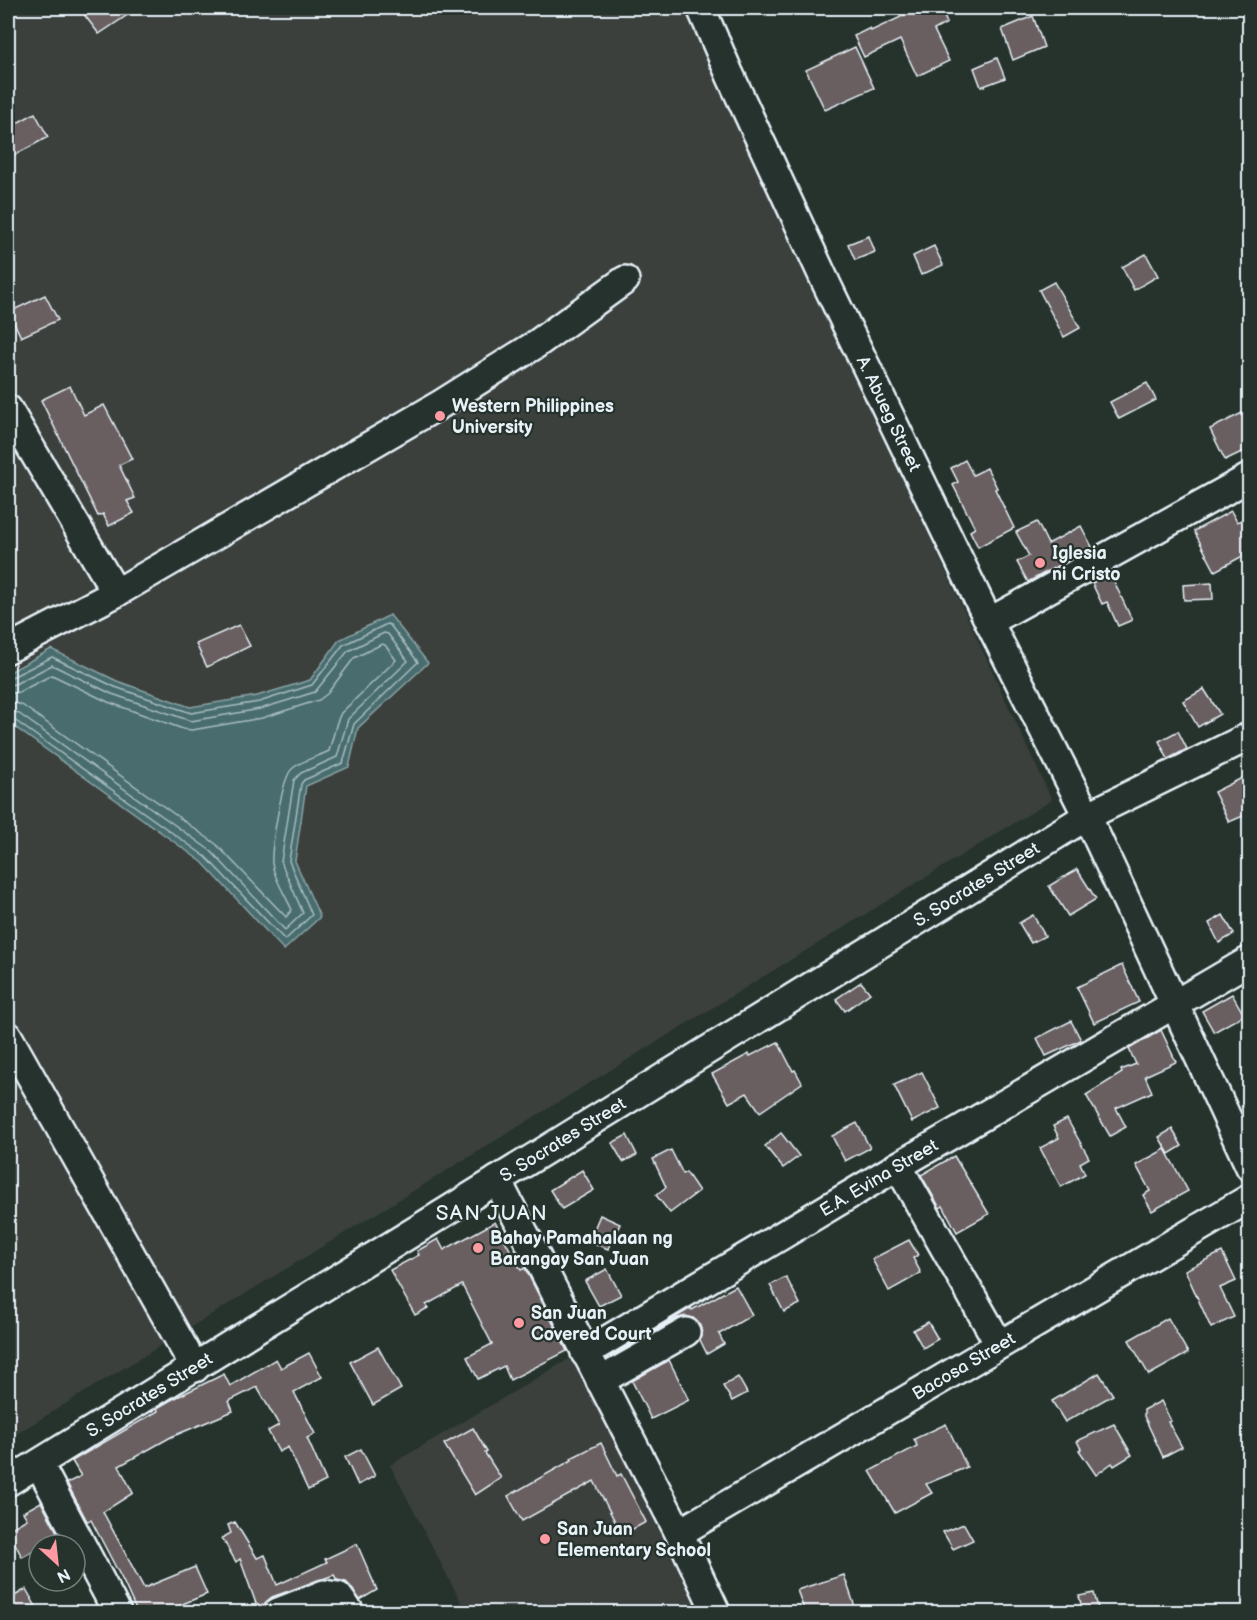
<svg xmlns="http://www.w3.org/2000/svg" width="1257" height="1620" viewBox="0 0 1257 1620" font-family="'Balsamiq Sans',sans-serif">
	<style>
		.built { fill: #3a403c }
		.water { fill: #496d6e; stroke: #89a2a5; stroke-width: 1.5 }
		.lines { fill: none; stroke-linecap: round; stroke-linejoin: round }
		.shore { stroke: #a8bcc1; stroke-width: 1.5 }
		.building { fill: #695e60; stroke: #e8f1f8; stroke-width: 1.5 }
		.minor-casing { stroke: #e8f1f8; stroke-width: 32 }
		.minor { stroke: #26332d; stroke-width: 27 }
		.poi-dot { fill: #ff9aa2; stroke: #26332d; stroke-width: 2 }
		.labels { text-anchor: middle; stroke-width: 4.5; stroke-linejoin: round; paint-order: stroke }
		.poi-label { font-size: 18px; font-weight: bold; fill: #e8f1f8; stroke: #26332d; text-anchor: start }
		.street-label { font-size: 18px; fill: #e8f1f8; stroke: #26332d }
		.quarter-label { font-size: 21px; letter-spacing: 1.5px; fill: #e8f1f8; stroke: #26332d }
	</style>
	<rect width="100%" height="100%" fill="#26332d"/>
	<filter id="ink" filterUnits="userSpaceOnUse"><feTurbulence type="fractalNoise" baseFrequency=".0167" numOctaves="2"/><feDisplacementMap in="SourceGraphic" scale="12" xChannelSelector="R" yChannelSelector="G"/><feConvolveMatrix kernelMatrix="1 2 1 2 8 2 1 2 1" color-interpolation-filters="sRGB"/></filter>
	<g filter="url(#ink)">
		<g class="built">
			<path d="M 8,8 L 684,8 L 1052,800 L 8,1439 Z"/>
			<path d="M 574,1356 L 699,1612 L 466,1612 L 390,1465 Z"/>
		</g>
		<path class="water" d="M 390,615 L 428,663 L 358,728 L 349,767 L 306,786 L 295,861 L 320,917 L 284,950 L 202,862 L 8,722 L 8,673 L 51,649 L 117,681 L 190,707 L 257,696 L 310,680 L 339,640 Z"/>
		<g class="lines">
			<g class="shore">
				<path d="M 8,678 L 12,677 L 52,657 L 115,687 L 191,713 L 259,702 L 312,685 L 343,645 L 387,624 L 390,625 L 418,662 L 354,724 L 343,763 L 304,780 L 301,784 L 289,861 L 312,915 L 285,940 L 206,857 L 13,719 L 8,718"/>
				<path d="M 8,685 L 15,684 L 52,665 L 112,694 L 191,721 L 260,709 L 315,692 L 348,651 L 384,633 L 388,634 L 408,661 L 348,719 L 337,757 L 301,773 L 294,780 L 281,862 L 303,913 L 285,930 L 211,851 L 18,713 L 8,710"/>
				<path d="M 8,694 L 19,692 L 52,675 L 108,702 L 183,729 L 192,730 L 262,718 L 319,700 L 327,694 L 354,658 L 382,644 L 385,645 L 396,660 L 341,713 L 337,722 L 329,751 C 318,757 301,760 292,769 C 282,777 271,848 272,863 C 274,879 286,896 292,910 L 286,917 L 216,844 L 22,705 L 8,701"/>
			</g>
		</g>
		<g class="building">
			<path d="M 79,8 L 138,8 L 99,34 Z"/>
			<path d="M 920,8 L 940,8 L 947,23 L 934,30 L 949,61 L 917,76 L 900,40 L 864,57 L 854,36 L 870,28 L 871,31 Z"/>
			<path d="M 1033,16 L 1044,47 L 1013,60 L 1002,29 Z"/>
			<path d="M 855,47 L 874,88 L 825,110 L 806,70 Z"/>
			<path d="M 997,58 L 1005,78 L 981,87 L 974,68 Z"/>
			<path d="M 35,113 L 48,137 L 13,156 L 8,146 L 8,128 Z"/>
			<path d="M 869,236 L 875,252 L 855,260 L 848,244 Z"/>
			<path d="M 934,246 L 943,265 L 921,275 L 913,256 Z"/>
			<path d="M 1146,254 L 1158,276 L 1134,290 L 1122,267 Z"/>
			<path d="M 1054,282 L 1080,328 L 1064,337 L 1039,290 Z"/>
			<path d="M 45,295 L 58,320 L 21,337 L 9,312 Z"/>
			<path d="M 1147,383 L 1156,400 L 1119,419 L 1110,402 Z"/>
			<path d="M 70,386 L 84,415 L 104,405 L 132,459 L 119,465 L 135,498 L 127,501 L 134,513 L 109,526 L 103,514 L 98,516 L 41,400 Z"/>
			<path d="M 1244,412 L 1250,424 L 1250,448 L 1225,460 L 1210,429 Z"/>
			<path d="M 965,460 L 973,475 L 987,468 L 997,488 L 995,489 L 1014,528 L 978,547 L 970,531 L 975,528 L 953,485 L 958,482 L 951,468 Z"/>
			<path d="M 1231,511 L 1237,522 L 1250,516 L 1250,552 L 1215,571 L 1194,531 Z"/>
			<path d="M 1037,522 L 1048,544 L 1081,526 L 1092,547 L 1028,582 L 1017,562 L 1029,556 L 1016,532 Z"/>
			<path d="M 1110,573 L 1132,620 L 1118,626 L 1107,602 L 1102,604 L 1092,583 Z"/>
			<path d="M 1212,583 L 1213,599 L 1184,600 L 1183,585 Z"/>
			<path d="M 239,625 L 250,646 L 207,667 L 196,644 Z"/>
			<path d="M 1204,689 L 1220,714 L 1198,727 L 1183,701 Z"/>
			<path d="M 1178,731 L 1187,749 L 1168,759 L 1159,741 Z"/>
			<path d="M 1250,774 L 1250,813 L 1229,822 L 1214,792 Z"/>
			<path d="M 1077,869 L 1096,899 L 1068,916 L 1049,886 Z"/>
			<path d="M 1033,915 L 1045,936 L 1031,943 L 1019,923 Z"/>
			<path d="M 1223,915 L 1234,934 L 1219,943 L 1209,923 Z"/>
			<path d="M 1122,965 L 1139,1002 L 1094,1023 L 1077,987 Z"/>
			<path d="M 861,982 L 870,993 L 845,1011 L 836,999 Z"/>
			<path d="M 1232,994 L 1244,1015 L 1214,1032 L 1202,1011 Z"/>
			<path d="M 1071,1021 L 1081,1040 L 1046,1056 L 1037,1038 Z"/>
			<path d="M 1161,1030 L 1176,1062 L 1145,1076 L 1152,1092 L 1116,1108 L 1126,1127 L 1110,1136 L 1086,1095 L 1122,1073 L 1121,1070 L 1136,1064 L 1129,1049 Z"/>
			<path d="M 778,1042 L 793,1071 L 795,1070 L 802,1083 L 760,1112 L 747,1093 L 729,1103 L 712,1074 L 749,1054 L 750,1056 Z"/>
			<path d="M 922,1072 L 940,1108 L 912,1122 L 894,1085 Z"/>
			<path d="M 1067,1119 L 1089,1158 L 1080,1163 L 1085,1174 L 1061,1187 L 1040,1148 L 1059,1138 L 1053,1126 Z"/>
			<path d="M 857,1123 L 870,1148 L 845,1161 L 832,1136 Z"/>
			<path d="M 1172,1129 L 1182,1146 L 1169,1154 L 1159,1137 Z"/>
			<path d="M 781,1133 L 799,1156 L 783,1168 L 765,1146 Z"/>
			<path d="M 627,1135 L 637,1155 L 623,1162 L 612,1143 Z"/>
			<path d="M 1165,1149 L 1188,1191 L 1152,1211 L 1143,1195 L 1150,1191 L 1136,1165 Z"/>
			<path d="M 671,1150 L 683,1174 L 686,1172 L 699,1191 L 670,1213 L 656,1195 L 666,1187 L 653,1159 Z"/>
			<path d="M 954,1156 L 989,1214 L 957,1232 L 943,1206 L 940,1208 L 921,1175 Z"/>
			<path d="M 582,1170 L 594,1190 L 562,1209 L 550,1190 Z"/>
			<path d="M 600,1215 L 620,1224 L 608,1249 L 589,1241 Z"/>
			<path d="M 495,1222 L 521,1270 L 525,1268 L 567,1351 L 510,1380 L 504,1366 L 478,1379 L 467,1357 L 492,1344 L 462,1285 L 426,1305 L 428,1308 L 415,1315 L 390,1270 L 419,1255 L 417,1251 L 438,1239 L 444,1250 Z"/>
			<path d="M 909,1240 L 918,1255 L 913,1258 L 921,1273 L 889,1291 L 872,1259 Z"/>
			<path d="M 1222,1252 L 1236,1281 L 1220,1288 L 1234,1317 L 1211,1328 L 1185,1270 Z"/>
			<path d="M 607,1269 L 621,1295 L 599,1306 L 585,1281 Z"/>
			<path d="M 786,1277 L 800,1304 L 784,1312 L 770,1285 Z"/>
			<path d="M 736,1286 L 752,1315 L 719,1334 L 724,1344 L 707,1354 L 700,1340 L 702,1332 L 699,1324 L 693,1318 L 686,1316 L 678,1318 L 610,1357 L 691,1308 L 692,1310 Z"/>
			<path d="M 1168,1318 L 1188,1353 L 1149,1375 L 1129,1340 Z"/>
			<path d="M 928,1322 L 938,1339 L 923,1348 L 913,1330 Z"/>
			<path d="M 378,1347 L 401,1389 L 373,1405 L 350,1362 Z"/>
			<path d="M 309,1353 L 322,1377 L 294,1392 L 315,1434 L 307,1438 L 326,1481 L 308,1490 L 288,1447 L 279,1452 L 268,1431 L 279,1425 L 257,1387 L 229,1401 L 233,1411 L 171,1437 L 119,1466 L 133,1493 L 103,1512 L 144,1588 L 195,1567 L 207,1594 L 163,1612 L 137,1612 L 123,1581 L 91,1520 L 87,1521 L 67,1483 L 81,1476 L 72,1461 L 158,1411 L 157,1408 L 171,1400 L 224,1374 L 230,1386 L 276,1359 L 281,1368 Z"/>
			<path d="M 669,1360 L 689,1400 L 651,1419 L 632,1381 Z"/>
			<path d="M 1099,1373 L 1113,1395 L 1065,1422 L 1052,1401 Z"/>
			<path d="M 738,1377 L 747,1393 L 732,1401 L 723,1386 Z"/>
			<path d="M 1161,1401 L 1171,1421 L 1168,1422 L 1182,1447 L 1163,1457 L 1144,1416 L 1144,1410 Z"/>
			<path d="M 946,1424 L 967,1467 L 926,1484 L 932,1493 L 895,1513 L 870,1471 L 917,1446 L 914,1439 Z"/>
			<path d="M 1114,1424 L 1132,1455 L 1114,1466 L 1112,1463 L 1096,1475 L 1079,1450 L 1081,1449 L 1077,1441 Z"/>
			<path d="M 473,1428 L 487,1452 L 485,1453 L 501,1478 L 475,1495 L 444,1444 Z"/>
			<path d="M 601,1443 L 617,1476 L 621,1474 L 646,1522 L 622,1535 L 594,1481 L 522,1521 L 508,1496 L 572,1460 L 571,1458 Z"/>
			<path d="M 361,1449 L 375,1476 L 358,1485 L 345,1457 Z"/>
			<path d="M 41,1502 L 57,1532 L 45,1539 L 48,1545 L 39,1545 L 39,1548 L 22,1557 L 8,1530 L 27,1519 L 23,1512 Z"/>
			<path d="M 235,1522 L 257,1558 L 265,1555 L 277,1585 L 327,1562 L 325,1559 L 357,1544 L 377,1590 L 360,1600 L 350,1586 L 346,1582 L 337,1580 L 334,1575 L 272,1597 L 265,1603 L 263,1612 L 259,1612 L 240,1559 L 236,1562 L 222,1538 L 231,1533 L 228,1525 Z"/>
			<path d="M 964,1524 L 973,1540 L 953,1549 L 943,1532 Z"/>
			<path d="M 844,1575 L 855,1607 L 836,1612 L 805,1612 L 797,1590 Z"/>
			<path d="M 26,1589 L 39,1612 L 8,1612 L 8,1600 Z"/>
			<path d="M 1094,1593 L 1099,1612 L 1083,1612 L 1079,1596 Z"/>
		</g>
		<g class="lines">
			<g class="minor-casing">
				<g id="minor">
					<path id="s1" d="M 701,8 L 730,75 L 827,285 L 989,622 L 1087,816 L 1250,1167"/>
					<path d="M 8,409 L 116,593 L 8,649"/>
					<path d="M 116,593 L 441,404 L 535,345 L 625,280"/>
					<path d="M 989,622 L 1250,477"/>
					<path d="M 8,1036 L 195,1368"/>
					<path d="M 898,1166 L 999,1344"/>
					<path d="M 497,1180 L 679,1533 L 716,1612"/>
					<path id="s2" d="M 585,1353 L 898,1166 L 1250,960"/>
					<path d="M 600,1381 L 686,1332"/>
					<path d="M 39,1464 L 117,1612"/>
					<path id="s3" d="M 8,1482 L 1087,816 L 1250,736"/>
					<path id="s4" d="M 679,1533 L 1250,1198"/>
					<path d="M 278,1612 L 324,1594 L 338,1596 L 350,1612"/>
				</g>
			</g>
			<use href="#minor" class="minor"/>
		</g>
	</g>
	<g class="poi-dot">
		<circle cx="440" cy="416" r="6"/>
		<circle cx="1040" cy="563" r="6"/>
		<circle cx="478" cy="1248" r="6"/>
		<circle cx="519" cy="1323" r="6"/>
		<circle cx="545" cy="1539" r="6"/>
	</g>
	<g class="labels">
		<g class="poi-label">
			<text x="452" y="412">Western Philippines<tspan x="452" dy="21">University</tspan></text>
			<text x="1052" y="559">Iglesia<tspan x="1052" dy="21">ni Cristo</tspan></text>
			<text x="490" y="1244">Bahay Pamahalaan ng<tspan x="490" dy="21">Barangay San Juan</tspan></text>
			<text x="531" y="1319">San Juan<tspan x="531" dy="21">Covered Court</tspan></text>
			<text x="557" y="1535">San Juan<tspan x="557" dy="21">Elementary School</tspan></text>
		</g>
		<g class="street-label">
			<text dy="6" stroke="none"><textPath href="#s1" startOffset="447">A. Abueg Street</textPath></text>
			<text dy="6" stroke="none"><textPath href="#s3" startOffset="1138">S. Socrates Street</textPath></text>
			<text dy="6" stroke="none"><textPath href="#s3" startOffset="652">S. Socrates Street</textPath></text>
			<text dy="6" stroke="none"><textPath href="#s2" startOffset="342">E.A. Evina Street</textPath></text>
			<text dy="6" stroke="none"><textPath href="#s4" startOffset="330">Bacosa Street</textPath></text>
			<text dy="6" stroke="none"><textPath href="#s3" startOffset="166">S. Socrates Street</textPath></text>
		</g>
		<g class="quarter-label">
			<text x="492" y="1220">SAN JUAN</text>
		</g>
	</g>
	<rect width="1257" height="1620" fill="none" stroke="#26332d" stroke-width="30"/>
	<rect x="15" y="15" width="1227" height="1590" fill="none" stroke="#e8f1f8" stroke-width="2" filter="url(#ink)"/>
	<g transform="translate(57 1563) rotate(153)"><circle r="28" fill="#26332d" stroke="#747f7e" stroke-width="1.5"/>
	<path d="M0-4.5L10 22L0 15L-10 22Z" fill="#ff9aa2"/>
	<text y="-9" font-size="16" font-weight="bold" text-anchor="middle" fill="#e8f1f8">N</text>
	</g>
</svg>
